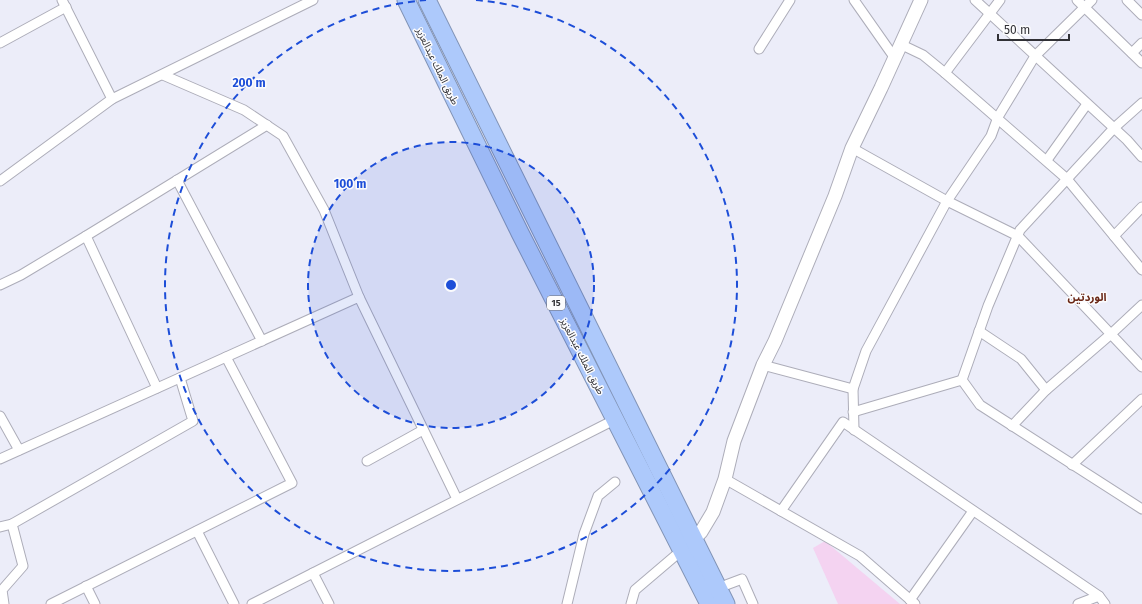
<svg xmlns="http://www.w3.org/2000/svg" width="1142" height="604" viewBox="0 0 1142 604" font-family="'Fira Sans','Noto Sans Arabic',sans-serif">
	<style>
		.green { fill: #f4d3f1 }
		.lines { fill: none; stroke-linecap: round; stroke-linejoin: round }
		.street-casing { stroke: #adadb9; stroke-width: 11 }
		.secondary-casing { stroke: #adadb9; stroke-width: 15 }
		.highway-casing { stroke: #8294b6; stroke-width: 19 }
		.street { stroke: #fff; stroke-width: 9 }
		.secondary { stroke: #fff; stroke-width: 13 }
		.highway { stroke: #adc9fb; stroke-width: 17 }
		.ring { fill: none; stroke: #1d4ed8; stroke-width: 2; stroke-dasharray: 7 5 }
		.labels { text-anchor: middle; stroke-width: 3; stroke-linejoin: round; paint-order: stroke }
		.shield { fill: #fbfbfd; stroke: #6e6e72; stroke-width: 1 }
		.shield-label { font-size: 9px; font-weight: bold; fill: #313136 }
		.street-label { font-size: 10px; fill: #313136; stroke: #fbfbfd }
		.neighbourhood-label { font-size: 11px; font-weight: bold; fill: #6a2716; stroke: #fbfbfd }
		.centre { fill: #1d4ed8; stroke: #fbfbfd; stroke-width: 2 }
		.ring-label { font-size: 12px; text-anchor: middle; font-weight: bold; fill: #1d4ed8; stroke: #fbfbfd; stroke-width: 3; stroke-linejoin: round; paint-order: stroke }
	</style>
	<rect width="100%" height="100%" fill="#ecedf9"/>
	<path class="green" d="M 825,541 L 900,604 L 838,604 L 813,548 Z"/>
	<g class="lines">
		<g class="street-casing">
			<g id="street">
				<path d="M 62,0 L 112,99"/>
				<path d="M 854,0 L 894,57"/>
				<path d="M 975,0 L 1127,140 L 1142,157"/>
				<path d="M 1077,0 L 1142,63"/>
				<path d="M 1127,0 L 1142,15"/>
				<path d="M 0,43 L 66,7"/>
				<path d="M 900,44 L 923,55 L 945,73 L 1067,179 L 1142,270"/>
				<path d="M 759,49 L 790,0"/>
				<path d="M 1132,53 L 1142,43"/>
				<path d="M 945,73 L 1000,0"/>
				<path d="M 163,75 L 244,110 L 283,136 L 324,210 L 359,297"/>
				<path d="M 1142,103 L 1114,128 L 1020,230 L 988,306 L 962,380 L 980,405 L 1142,509"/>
				<path d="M 852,148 L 947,201 L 1018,236 L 1142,367"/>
				<path d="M 1047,160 L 1087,104"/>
				<path d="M 177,180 L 262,341"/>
				<path d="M 0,181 L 112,99 L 313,0"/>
				<path d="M 86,236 L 157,388"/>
				<path d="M 1114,236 L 1142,207"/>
				<path d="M 0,285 L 21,275 L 86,236 L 267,125"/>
				<path d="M 979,331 L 1021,359 L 1046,390"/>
				<path d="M 763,365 L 853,389"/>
				<path d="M 853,412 L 962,380"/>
				<path d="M 0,416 L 19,450"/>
				<path d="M 1012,426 L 1046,390 L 1111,334 L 1142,305"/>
				<path d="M 854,430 L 853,389 L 866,351 L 947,201 L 991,136 L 998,117 L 1035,56 L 1092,0"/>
				<path d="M 0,459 L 359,297 L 457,499"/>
				<path d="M 367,461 L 423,430"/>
				<path d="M 1072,465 L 1142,399"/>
				<path d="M 725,479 L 860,556 L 915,604"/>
				<path d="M 781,511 L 843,422 L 1099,596 L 1105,604"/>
				<path d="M 0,527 L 12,524"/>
				<path d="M 197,531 L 234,604"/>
				<path d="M 313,573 L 329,604"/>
				<path d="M 86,586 L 95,604"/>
				<path d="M 718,588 L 742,579 L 753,604"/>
				<path d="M 910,600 L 973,511"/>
				<path d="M 4,604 L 2,590 L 23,566 L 12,524 L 193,421 L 180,378"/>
				<path d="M 51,604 L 292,483 L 226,357"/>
				<path d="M 252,604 L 616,419"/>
				<path d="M 567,604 L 584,534 L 598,496 L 615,482"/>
				<path d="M 631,604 L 635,590 L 682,550"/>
				<path d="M 1078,604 L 1099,596"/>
			</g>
		</g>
		<g class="secondary-casing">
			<path id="secondary" d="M 688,545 L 701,532 L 713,512 L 725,479 L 734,441 L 763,365 L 775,341 L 835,196 L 852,148 L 881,88 L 921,0"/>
		</g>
		<g class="highway-casing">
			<g id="highway">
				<path d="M 406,0 L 520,233 L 709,604"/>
				<path d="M 427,0 L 726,604"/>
			</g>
		</g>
		<use href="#street" class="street"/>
		<use href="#secondary" class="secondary"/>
		<use href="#highway" class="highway"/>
	</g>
	<circle cx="451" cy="285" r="143" fill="#1d4ed8" fill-opacity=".12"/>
	<g class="ring">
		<circle cx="451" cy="285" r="143"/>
		<path d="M476 0A286 286 0 1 1 426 0"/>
	</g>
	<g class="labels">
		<rect class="shield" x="547" y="296" width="18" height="14" rx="3"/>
		<g class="shield-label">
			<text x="556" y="306">15</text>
		</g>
		<g class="street-label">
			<text transform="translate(438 66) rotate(64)" y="4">طريق الملك عبدالعزيز</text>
			<text transform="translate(583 356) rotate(63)" y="4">طريق الملك عبدالعزيز</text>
		</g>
		<g class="neighbourhood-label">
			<text x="1087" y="301">الوردتين</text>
		</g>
	</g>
	<circle cx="451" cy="285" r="6" class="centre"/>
	<g class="ring-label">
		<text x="249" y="87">200 m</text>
		<text x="350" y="188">100 m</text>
	</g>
	<path d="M998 34v6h71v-6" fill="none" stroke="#313136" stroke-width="2"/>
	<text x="1004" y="34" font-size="12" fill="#313136" stroke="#fbfbfd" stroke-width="3" paint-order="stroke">50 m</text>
</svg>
